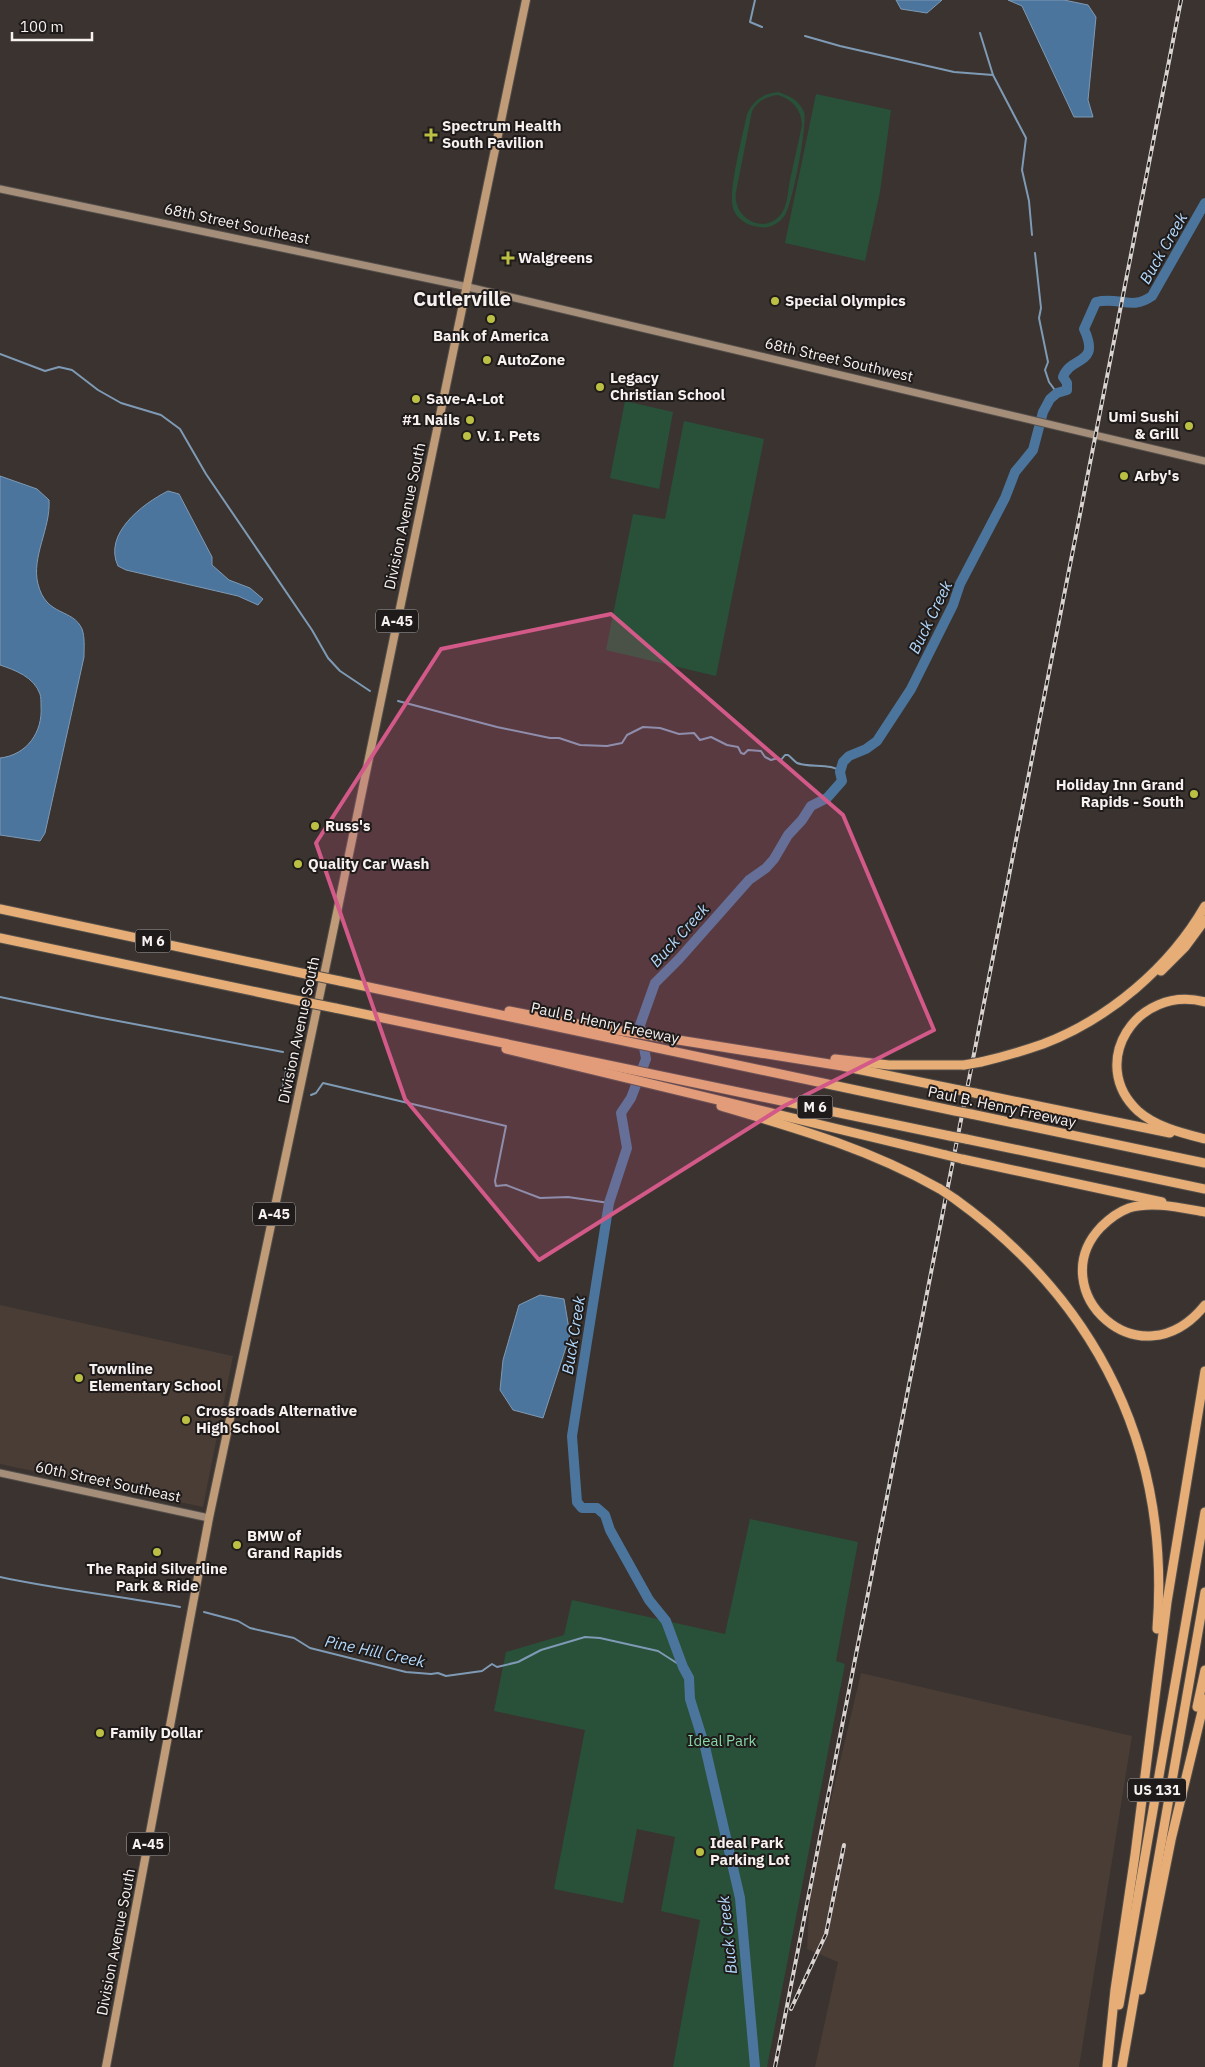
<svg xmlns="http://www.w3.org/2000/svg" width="1205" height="2067" viewBox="0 0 1205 2067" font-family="'IBM Plex Sans',sans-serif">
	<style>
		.built { fill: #4a3d36 }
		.green { fill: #295139; fill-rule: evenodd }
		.water { fill: #4b759c; stroke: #7f9ab5 }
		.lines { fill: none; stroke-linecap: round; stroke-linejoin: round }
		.stream { stroke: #7f9ab5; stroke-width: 2 }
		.river { stroke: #4b759c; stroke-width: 10 }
		.secondary-casing { stroke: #544f4b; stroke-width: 9 }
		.primary-casing { stroke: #544f4b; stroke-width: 10 }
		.highway-casing { stroke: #544f4b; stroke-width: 11 }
		.secondary { stroke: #a48e7a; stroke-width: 7 }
		.primary { stroke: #c09b78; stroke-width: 8 }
		.highway { stroke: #e6ad76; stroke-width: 9 }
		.rail-casing { stroke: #d8d2d0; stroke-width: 4 }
		.rail { stroke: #1f1b1a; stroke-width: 2; stroke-dasharray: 5.5; stroke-linecap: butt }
		.highway-bridge-casing { stroke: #544f4b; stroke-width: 11; stroke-linecap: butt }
		.highway-bridge { stroke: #e6ad76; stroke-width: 9 }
		.marked { fill: #d25988; fill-opacity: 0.2; stroke: #d25988; stroke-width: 4; stroke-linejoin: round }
		.poi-dot { fill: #bbc044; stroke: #1f1b1a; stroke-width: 2 }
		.labels { text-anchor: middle; stroke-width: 4; stroke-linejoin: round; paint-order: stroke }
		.shield { fill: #1f1b1a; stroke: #b6b2b0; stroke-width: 1 }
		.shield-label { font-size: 14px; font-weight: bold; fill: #f7f2f0 }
		.poi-label { font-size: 15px; font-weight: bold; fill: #f7f2f0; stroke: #1f1b1a; text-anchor: start }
		.street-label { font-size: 15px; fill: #f7f2f0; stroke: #1f1b1a }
		.park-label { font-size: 15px; fill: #87d8a7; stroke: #1f1b1a }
		.water-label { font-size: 16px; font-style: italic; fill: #b2d8fc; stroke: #1f1b1a }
		.district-label { font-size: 20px; font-weight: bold; fill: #f7f2f0; stroke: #1f1b1a }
	</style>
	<rect width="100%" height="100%" fill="#3a332f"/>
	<g class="built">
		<path d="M 0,1305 L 233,1356 L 203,1507 L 0,1464 Z"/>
		<path d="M 861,1673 L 1132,1736 L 1079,2067 L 815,2067 L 838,1962 L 807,1949 L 810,1888 Z"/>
	</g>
	<g class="green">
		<path d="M 778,92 C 790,96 799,100 804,112 C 808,123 792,206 785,215 C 779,224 769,229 759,227 C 748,226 736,219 733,208 C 728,190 743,135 747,114 C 754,100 762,94 778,92 ZM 778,95 C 793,100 801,109 802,125 C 798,145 793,165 789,185 C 788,193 787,204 783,211 C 768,237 732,220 736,192 L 752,111 C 757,101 767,96 778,95 Z"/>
		<path d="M 816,94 L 891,110 L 880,192 L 865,261 L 785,243 Z"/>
		<path d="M 625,401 L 673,412 L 659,489 L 610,478 Z"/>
		<path d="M 684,421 L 764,439 L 716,676 L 606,650 L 633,514 L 665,519 Z"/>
		<path d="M 750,1519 L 858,1542 L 836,1661 L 845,1664 L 767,2067 L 673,2067 L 700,1920 L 661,1911 L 675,1837 L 637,1829 L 623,1903 L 554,1889 L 585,1730 L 494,1711 L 506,1652 L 564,1635 L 572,1600 L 725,1634 Z"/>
	</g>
	<g class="water">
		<path d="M 896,0 L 942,0 L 927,13 L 901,9 Z"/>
		<path d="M 1008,0 L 1064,0 L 1088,5 L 1096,17 L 1088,100 L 1093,117 L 1074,117 L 1022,6 Z"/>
		<path d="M 0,476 L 37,489 L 49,500 C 51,528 31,557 38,584 C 46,617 73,608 82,629 C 85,637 84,648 84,657 L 45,833 L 40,841 L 0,835 L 0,758 C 27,755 43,732 41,706 C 41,702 41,697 40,694 C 34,677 15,670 0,665 Z"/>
		<path d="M 168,491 L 179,494 L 212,557 L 212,565 L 229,580 L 250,588 L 263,599 L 258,605 L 238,596 L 126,570 L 118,566 C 103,534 142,504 168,491 Z"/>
		<path d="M 540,1295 L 564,1299 L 570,1335 L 543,1418 L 513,1410 L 500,1390 L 503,1360 L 519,1305 Z"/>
	</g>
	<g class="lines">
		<g class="stream">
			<path d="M 755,0 L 750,22 L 762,27"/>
			<path d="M 980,33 L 993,75 L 1026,138 L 1022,170 L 1029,201 L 1032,235"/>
			<path d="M 805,36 L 840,46 L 954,72 L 993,75"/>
			<path d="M 1035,253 L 1041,308 L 1039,318 L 1048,362 L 1045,370 L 1049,382 L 1057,393"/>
			<path d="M 0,354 L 45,371 L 59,367 L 72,370 L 98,390 L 121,403 L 161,415 L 180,429 L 206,474 L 312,630 L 328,658 L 340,671 L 370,691"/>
			<path d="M 398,701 L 497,727 L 550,738 L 559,738 L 580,745 L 607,746 L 622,743 L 627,735 L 643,727 L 660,728 L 679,734 L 694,733 L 700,740 L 711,737 L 727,745 L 738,747 L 741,753 L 744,754 L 748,750 L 761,751 L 765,757 L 771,760 L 778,758 L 781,760 L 785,755 L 788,755 C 791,757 794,761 797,763 C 809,768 834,763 840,772"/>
			<path d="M 0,997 L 97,1017 L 283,1052"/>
			<path d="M 286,1092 L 283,1087 L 286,1071"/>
			<path d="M 311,1095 L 316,1093 L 323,1083 L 506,1126 L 495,1181 L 496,1186 L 506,1185 L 540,1198 L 568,1197 L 609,1203"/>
			<path d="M 0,1577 C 60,1590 120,1596 180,1607"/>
			<path d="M 204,1612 L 238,1621 L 250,1628 L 294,1638 L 310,1648 L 406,1672 L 431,1674 L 438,1673 L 446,1676 L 482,1671 L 492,1664 L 497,1667 L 518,1662 L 541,1650 L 585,1637 L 600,1638 L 658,1651 L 683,1667"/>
		</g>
		<path class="river" d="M 755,2067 L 740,1898 L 705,1747 L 690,1699 L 689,1678 L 683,1667 L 666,1621 L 649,1600 L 610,1530 L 605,1515 L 597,1508 L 582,1508 L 577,1502 L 572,1436 L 609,1203 L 627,1148 L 621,1113 L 631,1098 L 646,1059 L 640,1025 L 655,983 L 679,959 L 749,880 L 766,868 L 774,859 L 788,835 L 802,820 L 811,806 L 827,798 L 842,781 L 840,772 L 843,762 L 849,756 L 866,749 L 877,741 L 911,689 L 953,605 L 960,584 L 1005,498 L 1015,472 L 1033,450 L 1043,412 L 1050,399 L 1057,393 L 1067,390 L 1067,383 L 1063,377 C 1071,355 1101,366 1084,329 L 1096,302 C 1119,296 1131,311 1152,296 L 1205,203"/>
		<g class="secondary-casing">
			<g id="secondary">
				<path d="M 0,189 L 468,287 L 1205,461"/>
				<path d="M 0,1473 L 209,1518"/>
			</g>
		</g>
		<g class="primary-casing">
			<path id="primary" d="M 106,2067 L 209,1518 L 328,956 L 526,0"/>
		</g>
		<g class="highway-casing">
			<g id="highway">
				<path d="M 0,909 L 306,974"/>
				<path d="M 0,938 L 300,1001"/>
				<path d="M 1161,971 L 1185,947 L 1205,920"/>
				<path d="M 340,981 L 955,1111"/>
				<path d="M 1205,1002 C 1136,984 1087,1064 1138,1111 C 1156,1127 1182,1133 1205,1139"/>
				<path d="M 335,1008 L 950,1136"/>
				<path d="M 509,1011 L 565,1022 L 842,1066 L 959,1090"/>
				<path d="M 506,1049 L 946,1155"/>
				<path d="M 835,1059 L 889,1065 L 964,1065"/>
				<path d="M 981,1062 C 1002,1057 1023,1051 1043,1044 C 1109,1019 1170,967 1205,906"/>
				<path d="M 975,1093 L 1170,1133"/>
				<path d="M 721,1106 C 799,1129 869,1149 940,1189"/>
				<path d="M 971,1114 L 1205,1163"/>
				<path d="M 966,1139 L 1205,1189"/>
				<path d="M 962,1159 L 1162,1202"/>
				<path d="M 955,1199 C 1099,1303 1171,1451 1157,1629"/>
				<path d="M 1205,1212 C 1181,1208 1153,1201 1129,1208 C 1118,1212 1109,1219 1101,1227 C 1041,1290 1140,1386 1205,1305"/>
				<path d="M 1197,1707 L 1205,1670"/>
				<path d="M 1141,1990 L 1171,1840 L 1205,1699"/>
				<path d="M 1119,2005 L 1205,1512"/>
				<path d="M 1107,2067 L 1115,1990 L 1135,1855 L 1167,1602 L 1205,1371"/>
				<path d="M 1122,2067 L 1205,1592"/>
			</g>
		</g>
		<use href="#secondary" class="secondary"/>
		<use href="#primary" class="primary"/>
		<use href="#highway" class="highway"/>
		<g class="rail-casing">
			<g id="rail">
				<path d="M 791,2009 L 826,1934 L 844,1845"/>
				<path d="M 775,2067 L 1181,0"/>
			</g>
		</g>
		<use href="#rail" class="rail"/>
		<g class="highway-bridge-casing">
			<g id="highway-bridge">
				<path d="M 306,974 L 340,981"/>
				<path d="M 300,1001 L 335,1008"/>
				<path d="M 964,1065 L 981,1062"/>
				<path d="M 959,1090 L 975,1093"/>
				<path d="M 955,1111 L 971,1114"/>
				<path d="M 950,1136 L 966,1139"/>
				<path d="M 946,1155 L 962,1159"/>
				<path d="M 940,1189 L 955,1199"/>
			</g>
		</g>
		<use href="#highway-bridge" class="highway-bridge"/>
	</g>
	<path class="marked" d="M 611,614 L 843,815 L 934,1030 L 784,1106 L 539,1260 L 405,1099 L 316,843 L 441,649 Z"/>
	<g class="poi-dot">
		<path d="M428.5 127.5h5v5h5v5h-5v5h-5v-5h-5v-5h5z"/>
		<path d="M505.5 250.5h5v5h5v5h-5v5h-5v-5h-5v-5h5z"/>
		<circle cx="775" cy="301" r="5"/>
		<circle cx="491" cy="319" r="5"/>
		<circle cx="487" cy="360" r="5"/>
		<circle cx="600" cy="387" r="5"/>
		<circle cx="416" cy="399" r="5"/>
		<circle cx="470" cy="420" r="5"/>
		<circle cx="1189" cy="426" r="5"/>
		<circle cx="467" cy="436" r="5"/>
		<circle cx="1124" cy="476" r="5"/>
		<circle cx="1194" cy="794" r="5"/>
		<circle cx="315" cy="826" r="5"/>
		<circle cx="298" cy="864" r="5"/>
		<circle cx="79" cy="1378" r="5"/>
		<circle cx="186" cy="1420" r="5"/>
		<circle cx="237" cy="1545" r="5"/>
		<circle cx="157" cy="1552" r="5"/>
		<circle cx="100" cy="1733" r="5"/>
		<circle cx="700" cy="1852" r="5"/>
	</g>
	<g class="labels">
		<g class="shield">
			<rect x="376" y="609.5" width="42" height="23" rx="4"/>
			<rect x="135.5" y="929.5" width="35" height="23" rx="4"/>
			<rect x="797.5" y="1095.5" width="35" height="23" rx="4"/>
			<rect x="253" y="1202.5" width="42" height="23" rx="4"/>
			<rect x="1128" y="1778.5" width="58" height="23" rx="4"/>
			<rect x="127" y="1832.5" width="42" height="23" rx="4"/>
		</g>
		<g class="shield-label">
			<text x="397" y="626">A-45</text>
			<text x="153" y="946">M 6</text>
			<text x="815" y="1112">M 6</text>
			<text x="274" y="1219">A-45</text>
			<text x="1157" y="1795">US 131</text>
			<text x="148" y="1849">A-45</text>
		</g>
		<g class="poi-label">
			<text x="442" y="131">Spectrum Health<tspan x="442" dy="17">South Pavilion</tspan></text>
			<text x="518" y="263">Walgreens</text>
			<text x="785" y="306">Special Olympics</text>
			<text x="491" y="341" text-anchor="middle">Bank of America</text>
			<text x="497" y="365">AutoZone</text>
			<text x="610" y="383">Legacy<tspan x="610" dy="17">Christian School</tspan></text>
			<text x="426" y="404">Save-A-Lot</text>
			<text x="1179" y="422" text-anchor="end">Umi Sushi<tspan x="1179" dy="17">&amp; Grill</tspan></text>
			<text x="460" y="425" text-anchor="end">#1 Nails</text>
			<text x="477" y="441">V. I. Pets</text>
			<text x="1134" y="481">Arby's</text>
			<text x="1184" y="790" text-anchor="end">Holiday Inn Grand<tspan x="1184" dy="17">Rapids - South</tspan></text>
			<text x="325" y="831">Russ's</text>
			<text x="308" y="869">Quality Car Wash</text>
			<text x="89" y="1374">Townline<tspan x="89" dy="17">Elementary School</tspan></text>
			<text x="196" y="1416">Crossroads Alternative<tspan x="196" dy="17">High School</tspan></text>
			<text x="247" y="1541">BMW of<tspan x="247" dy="17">Grand Rapids</tspan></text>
			<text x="157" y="1574" text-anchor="middle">The Rapid Silverline<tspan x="157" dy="17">Park &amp; Ride</tspan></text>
			<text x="110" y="1738">Family Dollar</text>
			<text x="710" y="1848">Ideal Park<tspan x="710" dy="17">Parking Lot</tspan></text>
		</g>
		<g class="street-label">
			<text transform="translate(237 224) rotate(12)" y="5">68th Street Southeast</text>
			<text transform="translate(839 360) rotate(13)" y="5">68th Street Southwest</text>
			<text transform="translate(405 516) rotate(-78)" y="5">Division Avenue South</text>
			<text transform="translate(605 1023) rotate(12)" y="5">Paul B. Henry Freeway</text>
			<text transform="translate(299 1030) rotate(-78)" y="5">Division Avenue South</text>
			<text transform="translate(1002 1107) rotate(12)" y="5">Paul B. Henry Freeway</text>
			<text transform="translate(108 1482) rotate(12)" y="5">60th Street Southeast</text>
			<text transform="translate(116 1942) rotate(-79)" y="5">Division Avenue South</text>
		</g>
		<g class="park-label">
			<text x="722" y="1746">Ideal Park</text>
		</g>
		<g class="water-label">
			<text transform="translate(1163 248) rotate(-60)" y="6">Buck Creek</text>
			<text transform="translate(930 617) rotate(-64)" y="6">Buck Creek</text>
			<text transform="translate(679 935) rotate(-48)" y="6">Buck Creek</text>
			<text transform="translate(573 1335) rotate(-81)" y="6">Buck Creek</text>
			<text transform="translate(375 1651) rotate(12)" y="6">Pine Hill Creek</text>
			<text transform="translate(727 1935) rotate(-96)" y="6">Buck Creek</text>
		</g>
		<g class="district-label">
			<text x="462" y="306">Cutlerville</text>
		</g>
	</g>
	<path d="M12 32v8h80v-8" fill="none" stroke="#f7f2f0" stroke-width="2.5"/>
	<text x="20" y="32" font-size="15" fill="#f7f2f0" stroke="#1f1b1a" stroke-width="4" paint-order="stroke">100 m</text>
</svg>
